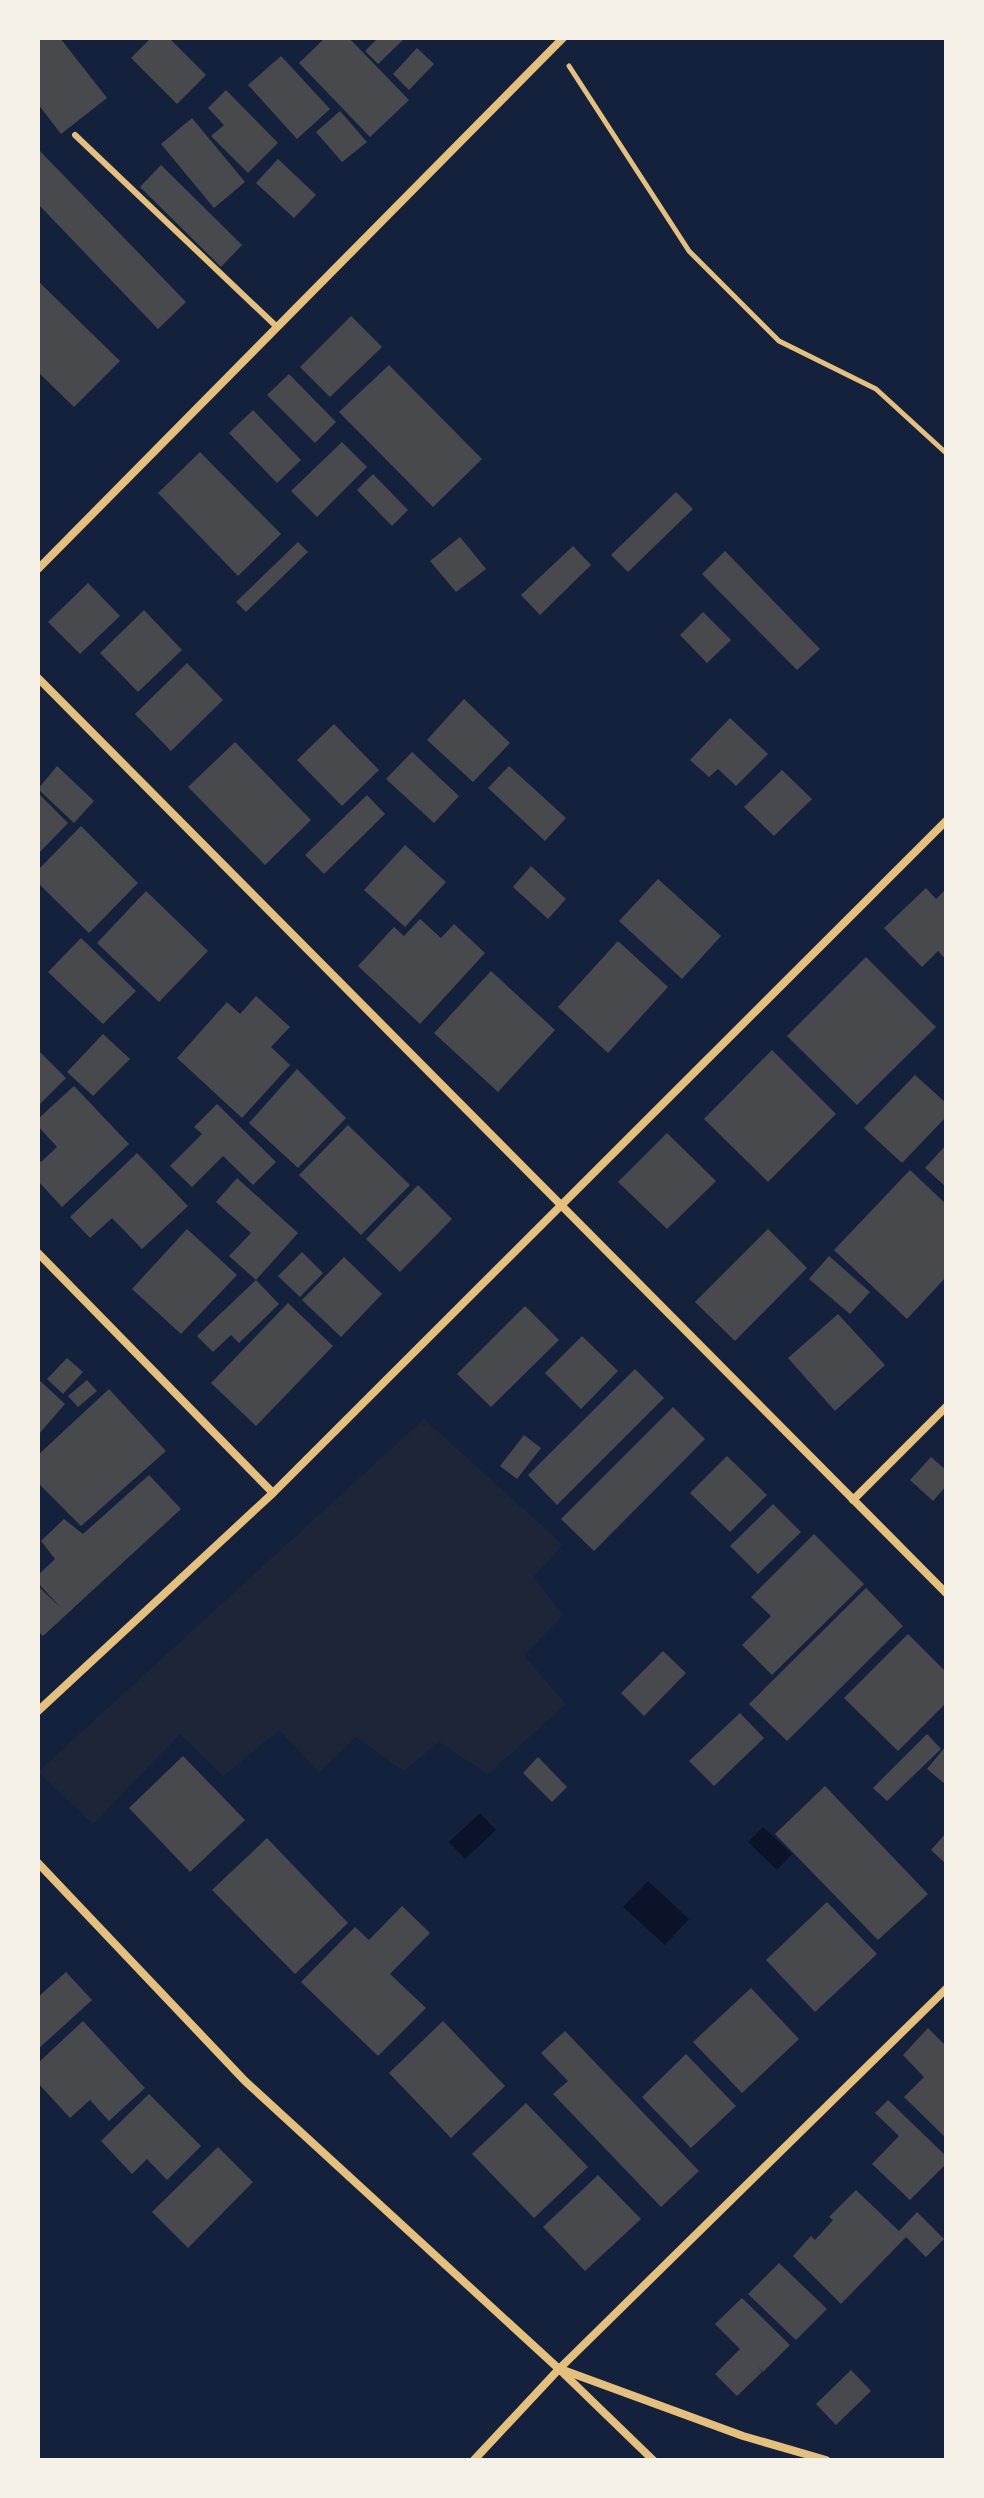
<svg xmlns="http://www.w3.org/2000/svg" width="984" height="2498" viewBox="0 0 984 2498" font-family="'Alegreya Sans',sans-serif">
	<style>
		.green { fill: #1d2539 }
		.water { fill: #0b132b }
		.building { fill: #48494c }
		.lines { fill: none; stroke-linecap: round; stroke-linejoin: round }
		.path { stroke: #e5c07b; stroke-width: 5 }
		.service { stroke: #e5c07b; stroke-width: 6 }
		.minor { stroke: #e5c07b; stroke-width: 8 }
	</style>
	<rect width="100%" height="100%" fill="#14213d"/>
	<path class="green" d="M 424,1419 L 563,1545 L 533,1577 L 563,1615 L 524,1656 L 566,1704 L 488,1774 L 439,1742 L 404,1771 L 356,1737 L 319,1772 L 279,1730 L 223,1776 L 180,1734 L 93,1824 L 38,1772 Z"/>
	<g class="water">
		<path d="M 480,1813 L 496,1830 L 465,1859 L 449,1842 Z"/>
		<path d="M 763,1827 L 792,1854 L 777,1870 L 748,1842 Z"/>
		<path d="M 648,1881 L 689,1919 L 665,1945 L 623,1907 Z"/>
	</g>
	<g class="building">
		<path d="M 38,38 L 60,38 L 107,98 L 61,134 L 38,104 Z"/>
		<path d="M 151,38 L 169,38 L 206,75 L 177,104 L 131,58 Z"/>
		<path d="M 325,38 L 349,38 L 409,100 L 370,137 L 299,63 Z"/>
		<path d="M 378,38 L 405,38 L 378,64 L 365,51 Z"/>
		<path d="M 417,48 L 434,64 L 409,90 L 393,74 Z"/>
		<path d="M 281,56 L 330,109 L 297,139 L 248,85 Z"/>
		<path d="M 226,90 L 278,143 L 248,173 L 211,136 L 224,125 L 208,108 Z"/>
		<path d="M 340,111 L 367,142 L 342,162 L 316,132 Z"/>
		<path d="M 192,118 L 245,182 L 214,208 L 161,144 Z"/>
		<path d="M 38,149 L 186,302 L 158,329 L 38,204 Z"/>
		<path d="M 278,159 L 316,195 L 294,218 L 256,183 Z"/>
		<path d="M 161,165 L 242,245 L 221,267 L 140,187 Z"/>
		<path d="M 38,281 L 120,361 L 74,407 L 38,372 Z"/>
		<path d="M 351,316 L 382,347 L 330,397 L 300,367 Z"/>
		<path d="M 389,365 L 482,459 L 433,507 L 339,412 Z"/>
		<path d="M 289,374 L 336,422 L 315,443 L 267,395 Z"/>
		<path d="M 253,410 L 301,460 L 277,483 L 229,433 Z"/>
		<path d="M 342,442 L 367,467 L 317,517 L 291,491 Z"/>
		<path d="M 200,452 L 281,534 L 238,576 L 158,493 Z"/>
		<path d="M 373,474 L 408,510 L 392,526 L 357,490 Z"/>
		<path d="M 676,492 L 693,509 L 628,572 L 611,555 Z"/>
		<path d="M 460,537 L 486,569 L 456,592 L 430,561 Z"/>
		<path d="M 298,542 L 308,552 L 246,612 L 236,602 Z"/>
		<path d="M 573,546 L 591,565 L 540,615 L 521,595 Z"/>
		<path d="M 725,551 L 820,649 L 797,670 L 702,574 Z"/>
		<path d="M 88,583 L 120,616 L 80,654 L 48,622 Z"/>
		<path d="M 144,610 L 182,650 L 138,692 L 100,653 Z"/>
		<path d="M 703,612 L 731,640 L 707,663 L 680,635 Z"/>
		<path d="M 187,663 L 223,700 L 171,751 L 135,714 Z"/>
		<path d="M 464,699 L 510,743 L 473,782 L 427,740 Z"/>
		<path d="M 730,718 L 768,754 L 736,786 L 718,769 L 709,777 L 690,760 Z"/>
		<path d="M 334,724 L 379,770 L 342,806 L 297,760 Z"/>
		<path d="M 235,742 L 311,820 L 265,865 L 188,787 Z"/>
		<path d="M 412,752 L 459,796 L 434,823 L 386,779 Z"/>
		<path d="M 57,766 L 94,801 L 74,823 L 38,789 Z"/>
		<path d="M 509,766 L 566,818 L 545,841 L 488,788 Z"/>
		<path d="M 782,770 L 812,799 L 774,836 L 744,807 Z"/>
		<path d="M 38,793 L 68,823 L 38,854 Z"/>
		<path d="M 367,795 L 385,814 L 324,874 L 305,855 Z"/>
		<path d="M 81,826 L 138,883 L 89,933 L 38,883 L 38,870 Z"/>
		<path d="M 405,845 L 446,882 L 405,927 L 364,890 Z"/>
		<path d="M 531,866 L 566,899 L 548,919 L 513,887 Z"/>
		<path d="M 658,879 L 721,936 L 682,979 L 619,921 Z"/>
		<path d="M 926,888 L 936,899 L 946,889 L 946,960 L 938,951 L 922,967 L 884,928 Z"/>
		<path d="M 146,891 L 208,951 L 159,1002 L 97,943 Z"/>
		<path d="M 420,919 L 441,938 L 454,924 L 485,953 L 420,1024 L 358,966 L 394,927 L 404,936 Z"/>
		<path d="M 81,938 L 136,991 L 103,1024 L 48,972 Z"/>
		<path d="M 618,941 L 668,987 L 608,1053 L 558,1007 Z"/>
		<path d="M 866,957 L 936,1027 L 857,1105 L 787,1036 Z"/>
		<path d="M 491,971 L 555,1030 L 498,1092 L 434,1033 Z"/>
		<path d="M 256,996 L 290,1027 L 271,1047 L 290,1065 L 242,1118 L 177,1058 L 227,1002 L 240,1014 Z"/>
		<path d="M 103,1034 L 130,1059 L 93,1096 L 67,1072 Z"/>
		<path d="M 38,1050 L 66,1078 L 38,1106 Z"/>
		<path d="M 772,1050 L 836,1114 L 768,1182 L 704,1119 Z"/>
		<path d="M 297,1069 L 346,1118 L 298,1168 L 249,1123 Z"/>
		<path d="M 915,1075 L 946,1103 L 946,1117 L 902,1163 L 864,1128 Z"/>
		<path d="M 74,1086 L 129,1144 L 62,1207 L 38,1181 L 38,1158 L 41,1162 L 57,1147 L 38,1126 L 38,1119 Z"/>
		<path d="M 217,1104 L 276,1162 L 253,1185 L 223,1156 L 192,1187 L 170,1166 L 202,1134 L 194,1127 Z"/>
		<path d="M 348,1125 L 410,1185 L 361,1235 L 299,1175 Z"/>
		<path d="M 667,1133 L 716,1181 L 667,1229 L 618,1182 Z"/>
		<path d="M 946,1145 L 946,1187 L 925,1168 Z"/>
		<path d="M 137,1153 L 188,1206 L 142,1249 L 112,1218 L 90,1238 L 70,1217 Z"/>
		<path d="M 910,1170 L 946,1204 L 946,1277 L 907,1319 L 834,1250 Z"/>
		<path d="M 237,1178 L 298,1233 L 256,1280 L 229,1256 L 251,1233 L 216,1202 Z"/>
		<path d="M 418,1185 L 452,1219 L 400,1272 L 366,1239 Z"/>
		<path d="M 187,1229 L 237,1275 L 181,1334 L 132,1289 Z"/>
		<path d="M 768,1229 L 807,1268 L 735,1341 L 695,1302 Z"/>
		<path d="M 302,1252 L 323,1273 L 300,1297 L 278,1276 Z"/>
		<path d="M 829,1256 L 870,1292 L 850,1314 L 809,1279 Z"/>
		<path d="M 344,1257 L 382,1294 L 341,1337 L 302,1300 Z"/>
		<path d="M 256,1280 L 279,1304 L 239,1343 L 231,1335 L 213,1352 L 197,1336 Z"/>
		<path d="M 288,1303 L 333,1346 L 256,1426 L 211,1383 Z"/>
		<path d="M 525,1306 L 559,1340 L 491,1407 L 457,1374 Z"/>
		<path d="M 838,1314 L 885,1365 L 835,1411 L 788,1358 Z"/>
		<path d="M 582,1336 L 618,1371 L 581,1409 L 545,1373 Z"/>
		<path d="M 67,1358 L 83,1372 L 63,1394 L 47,1379 Z"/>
		<path d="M 635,1369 L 664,1398 L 557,1505 L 528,1475 Z"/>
		<path d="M 38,1379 L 65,1404 L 38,1435 Z"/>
		<path d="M 87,1380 L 97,1391 L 78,1407 L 68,1396 Z"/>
		<path d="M 109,1389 L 166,1451 L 81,1526 L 38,1483 L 38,1455 Z"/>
		<path d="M 673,1407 L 705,1439 L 594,1551 L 561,1519 Z"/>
		<path d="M 524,1435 L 541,1448 L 517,1479 L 500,1466 Z"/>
		<path d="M 727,1456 L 767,1495 L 730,1532 L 690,1493 Z"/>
		<path d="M 931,1457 L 946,1470 L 946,1486 L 933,1501 L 910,1480 Z"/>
		<path d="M 149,1475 L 181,1509 L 43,1636 L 38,1631 L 38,1586 L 61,1608 L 38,1583 L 38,1575 L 55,1559 L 41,1541 L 64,1519 L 83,1534 Z"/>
		<path d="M 773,1504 L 801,1532 L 758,1574 L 730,1546 Z"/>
		<path d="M 814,1534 L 864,1584 L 772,1675 L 742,1645 L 771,1616 L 751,1597 Z"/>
		<path d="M 866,1588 L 903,1626 L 787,1741 L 749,1704 Z"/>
		<path d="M 908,1634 L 946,1672 L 946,1703 L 898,1751 L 844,1698 Z"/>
		<path d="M 663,1651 L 686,1673 L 644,1716 L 621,1693 Z"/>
		<path d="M 740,1713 L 764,1738 L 714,1786 L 689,1761 Z"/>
		<path d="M 927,1734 L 941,1749 L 887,1801 L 873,1788 Z"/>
		<path d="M 946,1746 L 946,1785 L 927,1769 Z"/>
		<path d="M 183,1756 L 245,1820 L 190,1872 L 129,1808 Z"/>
		<path d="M 538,1757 L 567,1787 L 552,1802 L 523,1773 Z"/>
		<path d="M 825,1786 L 928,1894 L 878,1940 L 775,1834 Z"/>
		<path d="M 946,1833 L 946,1864 L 931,1850 Z"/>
		<path d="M 267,1838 L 348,1923 L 295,1974 L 212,1890 Z"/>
		<path d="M 827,1902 L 877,1954 L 815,2012 L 766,1960 Z"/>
		<path d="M 402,1906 L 430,1933 L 390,1974 L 426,2008 L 378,2056 L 301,1982 L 355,1927 L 369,1940 Z"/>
		<path d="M 66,1972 L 92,2000 L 38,2049 L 38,1997 Z"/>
		<path d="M 751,1988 L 799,2039 L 742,2093 L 693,2042 Z"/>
		<path d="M 83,2021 L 145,2088 L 109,2121 L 90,2100 L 70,2118 L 38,2083 L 38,2063 Z"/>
		<path d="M 443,2021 L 505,2086 L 451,2138 L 389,2073 Z"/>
		<path d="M 928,2028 L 946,2046 L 946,2138 L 904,2097 L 924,2077 L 903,2055 Z"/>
		<path d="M 565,2031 L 699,2171 L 661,2207 L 553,2094 L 568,2081 L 541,2053 Z"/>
		<path d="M 686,2054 L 736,2106 L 691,2148 L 642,2097 Z"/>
		<path d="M 149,2094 L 201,2146 L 167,2180 L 147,2159 L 132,2174 L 101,2141 Z"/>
		<path d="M 888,2100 L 946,2156 L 946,2164 L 910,2200 L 872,2164 L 899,2136 L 875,2113 Z"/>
		<path d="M 526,2103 L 588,2167 L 534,2218 L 472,2154 Z"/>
		<path d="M 218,2147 L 253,2182 L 188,2248 L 152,2212 Z"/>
		<path d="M 598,2175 L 641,2219 L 585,2271 L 543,2227 Z"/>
		<path d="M 856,2190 L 899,2231 L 917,2212 L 944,2239 L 926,2257 L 906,2237 L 841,2304 L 793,2256 L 811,2236 L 815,2240 L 833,2220 L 829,2217 Z"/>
		<path d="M 779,2263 L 827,2309 L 796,2340 L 748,2294 Z"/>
		<path d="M 742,2298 L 790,2345 L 763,2372 L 757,2366 L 762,2372 L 737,2396 L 715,2374 L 740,2349 L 715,2324 Z"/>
		<path d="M 851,2370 L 871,2391 L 836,2425 L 816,2404 Z"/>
	</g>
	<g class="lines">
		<path class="path" d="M 569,66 L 689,251 L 779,341 L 876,389 L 946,453"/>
		<path class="service" d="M 75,135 L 277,327"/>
		<g class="minor">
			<path d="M 38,569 L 563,38"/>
			<path d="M 38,678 L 946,1593"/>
			<path d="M 38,1253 L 273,1493"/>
			<path d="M 853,1500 L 946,1407"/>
			<path d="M 38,1711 L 273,1493 L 946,821"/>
			<path d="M 38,1863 L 245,2081 L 559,2369 L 653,2460"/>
			<path d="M 563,2370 L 743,2436 L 826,2460"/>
			<path d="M 474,2460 L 559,2369 L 946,1989"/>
		</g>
	</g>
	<rect width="984" height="2498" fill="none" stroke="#f6f1e7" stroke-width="80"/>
</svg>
